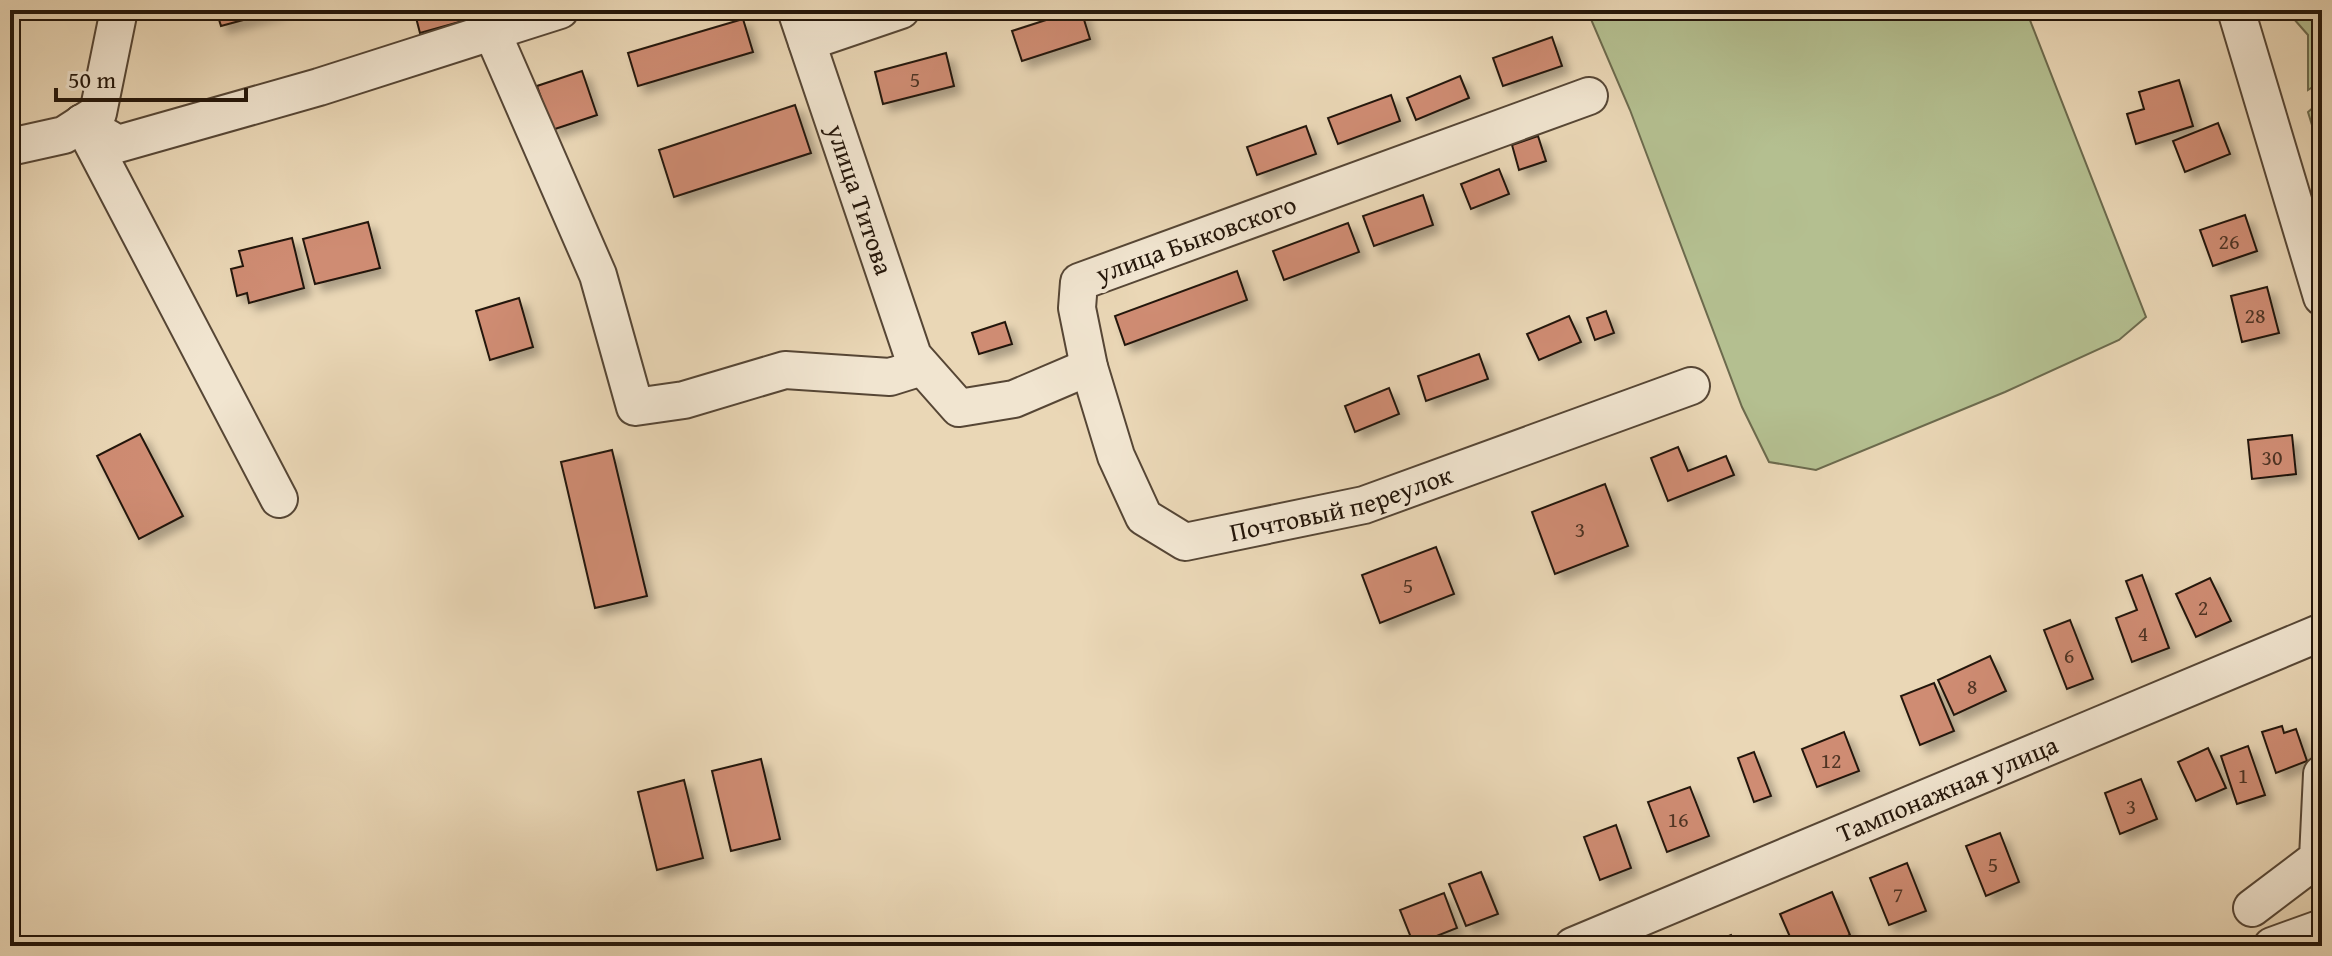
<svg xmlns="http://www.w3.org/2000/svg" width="2332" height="956" viewBox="0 0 2332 956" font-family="'Gentium Book Plus',serif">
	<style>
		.green { fill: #b4bf90; stroke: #6c6a4d; stroke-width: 2 }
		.building { fill: #cf8c73; stroke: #24160a; stroke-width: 2; filter: url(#shadow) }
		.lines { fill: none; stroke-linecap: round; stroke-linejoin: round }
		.minor-casing { stroke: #564635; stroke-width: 40 }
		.minor { stroke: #f1e5d0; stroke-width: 36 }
		.labels { text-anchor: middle; stroke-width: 8; stroke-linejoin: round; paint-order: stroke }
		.number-label { font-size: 22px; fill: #4f3424 }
		.street-label { font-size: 26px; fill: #24160a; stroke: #f1e5d0 }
	</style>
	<defs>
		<filter id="shadow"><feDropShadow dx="7" dy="7" stdDeviation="4" flood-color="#0004"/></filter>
	</defs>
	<rect width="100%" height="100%" fill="#ead7b6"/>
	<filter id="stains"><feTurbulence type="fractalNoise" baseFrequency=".0025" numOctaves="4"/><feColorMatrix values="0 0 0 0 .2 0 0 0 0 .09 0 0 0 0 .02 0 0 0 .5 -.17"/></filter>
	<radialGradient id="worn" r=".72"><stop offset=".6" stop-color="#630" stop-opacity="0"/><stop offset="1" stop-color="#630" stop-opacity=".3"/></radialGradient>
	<g class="green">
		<path d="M 1587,10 L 2026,10 L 2146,317 L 2119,340 L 2005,392 L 1816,470 L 1769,462 L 1742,407 L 1630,110 Z"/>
		<path d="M 2286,10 L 2322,10 L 2322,81 L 2308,90 L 2308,35 Z"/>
		<path d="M 2322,100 L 2322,158 L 2308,112 Z"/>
	</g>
	<g class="building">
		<path d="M 216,10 L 280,10 L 221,26 Z"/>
		<path d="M 414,10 L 486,10 L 488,14 L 420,33 Z"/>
		<path d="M 1077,10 L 1081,10 L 1090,39 L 1022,61 L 1012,31 Z"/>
		<path d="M 743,19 L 753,52 L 638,86 L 628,53 Z"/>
		<path d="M 1552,37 L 1562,66 L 1503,86 L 1493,58 Z"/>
		<path d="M 946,53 L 954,86 L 883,104 L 875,72 Z"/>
		<path d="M 582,71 L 597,115 L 552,130 L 537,86 Z"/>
		<path d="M 1460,76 L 1469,98 L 1416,120 L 1407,98 Z"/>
		<path d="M 2179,80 L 2193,126 L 2136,144 L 2127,114 L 2144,109 L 2139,92 Z"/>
		<path d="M 1391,95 L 1400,121 L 1338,144 L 1328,118 Z"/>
		<path d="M 795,105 L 811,153 L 674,197 L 659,150 Z"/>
		<path d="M 2218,123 L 2230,154 L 2185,172 L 2173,141 Z"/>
		<path d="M 1306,126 L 1316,154 L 1257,175 L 1247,147 Z"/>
		<path d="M 1538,136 L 1546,161 L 1519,170 L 1512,145 Z"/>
		<path d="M 1499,169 L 1509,194 L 1471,209 L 1461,184 Z"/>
		<path d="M 1423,195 L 1433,225 L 1374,246 L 1363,216 Z"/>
		<path d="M 2245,215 L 2257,251 L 2213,266 L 2200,230 Z"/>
		<path d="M 368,222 L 380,268 L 315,284 L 303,239 Z"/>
		<path d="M 1348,223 L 1359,252 L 1284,280 L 1273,251 Z"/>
		<path d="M 292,238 L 304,288 L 249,303 L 247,293 L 237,296 L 231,269 L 243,266 L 239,251 Z"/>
		<path d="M 1237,271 L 1247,300 L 1125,345 L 1115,316 Z"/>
		<path d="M 2267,287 L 2279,333 L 2242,342 L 2231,296 Z"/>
		<path d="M 519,298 L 533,347 L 490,360 L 476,311 Z"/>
		<path d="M 1606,311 L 1614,333 L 1595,340 L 1587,318 Z"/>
		<path d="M 1569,316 L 1581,342 L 1539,360 L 1527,334 Z"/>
		<path d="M 1005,322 L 1012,344 L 979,354 L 972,333 Z"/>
		<path d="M 1479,354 L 1488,379 L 1426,401 L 1418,376 Z"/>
		<path d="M 1389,388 L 1399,414 L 1355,432 L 1345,406 Z"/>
		<path d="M 140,434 L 183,516 L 139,539 L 97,456 Z"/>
		<path d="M 2292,435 L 2296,474 L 2252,479 L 2248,440 Z"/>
		<path d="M 1678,447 L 1688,471 L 1726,456 L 1734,475 L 1668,501 L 1651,458 Z"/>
		<path d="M 612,450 L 647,596 L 595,608 L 561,462 Z"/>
		<path d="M 1605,484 L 1628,546 L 1555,574 L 1532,512 Z"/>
		<path d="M 1436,547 L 1454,594 L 1380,623 L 1362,575 Z"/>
		<path d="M 2142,575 L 2169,648 L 2132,662 L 2116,618 L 2137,610 L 2126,581 Z"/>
		<path d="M 2210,578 L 2231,621 L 2196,637 L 2176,594 Z"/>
		<path d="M 2070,620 L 2093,679 L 2067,689 L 2044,630 Z"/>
		<path d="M 1990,656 L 2006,691 L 1954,715 L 1938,680 Z"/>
		<path d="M 1934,683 L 1954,731 L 1920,745 L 1901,696 Z"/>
		<path d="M 2282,726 L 2284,733 L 2296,729 L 2307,761 L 2276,773 L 2262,732 Z"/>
		<path d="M 1844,732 L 1859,771 L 1817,787 L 1802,749 Z"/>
		<path d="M 2248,746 L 2265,795 L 2237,804 L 2221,756 Z"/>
		<path d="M 2208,748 L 2226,788 L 2196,801 L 2178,762 Z"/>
		<path d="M 1754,752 L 1771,796 L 1754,802 L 1738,758 Z"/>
		<path d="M 761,759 L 780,839 L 731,851 L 712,771 Z"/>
		<path d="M 2141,779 L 2157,819 L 2120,834 L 2105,793 Z"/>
		<path d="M 684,780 L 703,858 L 657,870 L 638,792 Z"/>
		<path d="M 1690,787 L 1709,836 L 1667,852 L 1648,802 Z"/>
		<path d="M 1616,825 L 1631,868 L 1600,880 L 1584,837 Z"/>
		<path d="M 2000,833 L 2019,882 L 1986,896 L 1966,846 Z"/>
		<path d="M 1907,863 L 1926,911 L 1889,925 L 1870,878 Z"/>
		<path d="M 1481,872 L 1498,914 L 1466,926 L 1449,884 Z"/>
		<path d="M 1832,892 L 1850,935 L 1824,946 L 1794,946 L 1780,914 Z"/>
		<path d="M 1444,893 L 1457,928 L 1414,945 L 1400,910 Z"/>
		<path d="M 1731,935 L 1736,946 L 1704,946 Z"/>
	</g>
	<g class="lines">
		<g class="minor-casing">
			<g id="minor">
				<path id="s1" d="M 796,10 L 913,356 L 959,408 L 1014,399 L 1089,367"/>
				<path d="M 2236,10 L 2322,297"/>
				<path d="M 492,32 L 598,275 L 635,407 L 684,400 L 785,370 L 890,377 L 922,367"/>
				<path d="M 807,42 L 901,10"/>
				<path id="s2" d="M 1589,96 L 1079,282 L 1077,308 L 1089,367 L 1116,456 L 1144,517 L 1185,542 L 1364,505 L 1691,386"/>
				<path d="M 82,123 L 118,144 L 319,87 L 560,10"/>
				<path d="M 82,123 L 279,499"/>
				<path d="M 10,147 L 64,135 L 98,113 L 119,10"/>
				<path d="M 2252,908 L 2318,858 L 2322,774"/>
				<path id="s3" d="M 1573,946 L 2322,632"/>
				<path d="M 2272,946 L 2322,928"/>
			</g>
		</g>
		<use href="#minor" class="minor"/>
	</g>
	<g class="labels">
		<g class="number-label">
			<text x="915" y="87">5</text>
			<text x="2229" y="249">26</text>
			<text x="2255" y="323">28</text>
			<text x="2272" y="465">30</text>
			<text x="1580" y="537">3</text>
			<text x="1408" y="593">5</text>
			<text x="2203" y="615">2</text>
			<text x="2143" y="641">4</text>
			<text x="2069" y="663">6</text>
			<text x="1972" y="694">8</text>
			<text x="1831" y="768">12</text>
			<text x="2243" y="783">1</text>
			<text x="2131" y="814">3</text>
			<text x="1678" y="827">16</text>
			<text x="1993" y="872">5</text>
			<text x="1898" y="902">7</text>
		</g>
		<g class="street-label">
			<text dy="9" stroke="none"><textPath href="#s1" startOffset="200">улица Титова</textPath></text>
			<text transform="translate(1196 239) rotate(-20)" y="9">улица Быковского</text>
			<text dy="9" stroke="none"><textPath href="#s2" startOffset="998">Почтовый переулок</textPath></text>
			<text dy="9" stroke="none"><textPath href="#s3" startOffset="406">Тампонажная улица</textPath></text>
		</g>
	</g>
	<rect width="2332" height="956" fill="none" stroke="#ead7b6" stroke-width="40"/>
	<rect x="12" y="12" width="2308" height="932" fill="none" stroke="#24160a" stroke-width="4"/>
	<rect x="20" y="20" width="2292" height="916" fill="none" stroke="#24160a" stroke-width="2"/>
	<path d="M56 88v12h190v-12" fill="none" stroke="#24160a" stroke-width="4"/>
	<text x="68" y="88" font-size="24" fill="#24160a" stroke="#f1e5d0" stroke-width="6" paint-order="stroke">50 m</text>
	<rect width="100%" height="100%" filter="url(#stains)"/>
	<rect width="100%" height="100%" fill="url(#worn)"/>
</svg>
